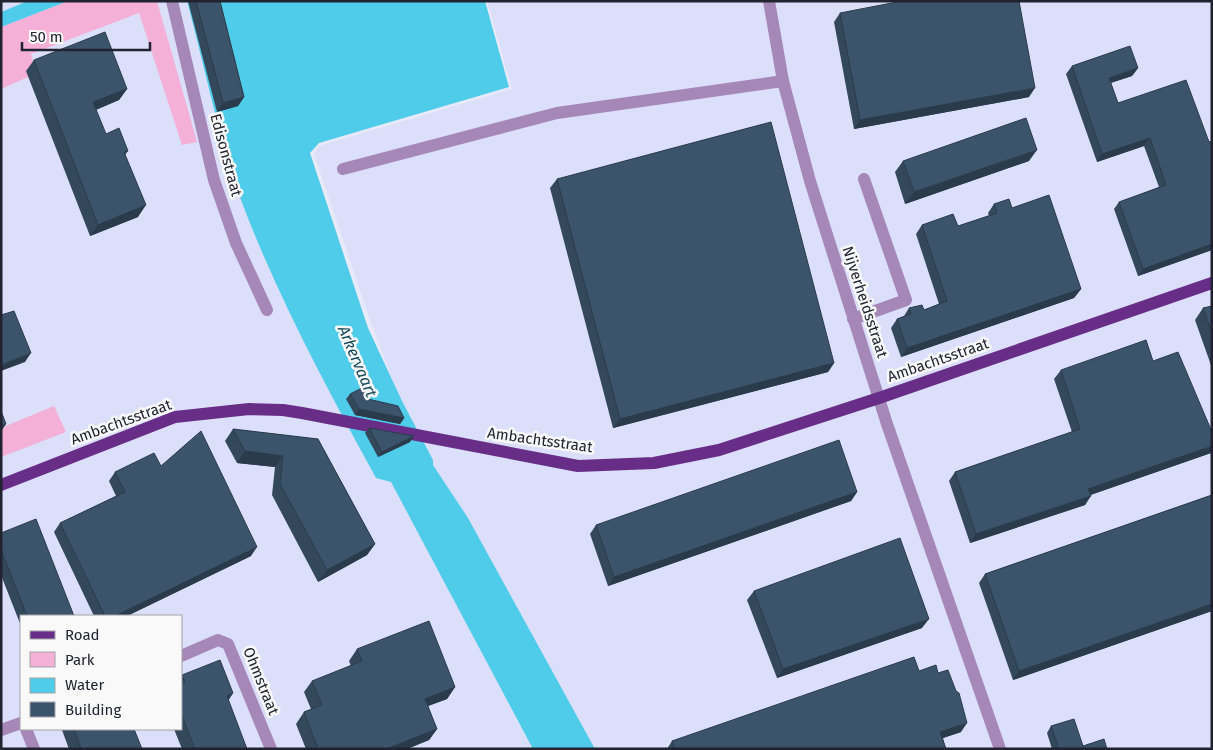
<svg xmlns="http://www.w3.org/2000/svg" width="1213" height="750" viewBox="0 0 1213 750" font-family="'Fira Sans',sans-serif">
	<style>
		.built { fill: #dcdff9; fill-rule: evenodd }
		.green { fill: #f4b0d7 }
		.water { fill: #4fcce9 }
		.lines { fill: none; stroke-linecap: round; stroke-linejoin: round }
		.minor { stroke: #a587b8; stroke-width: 12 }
		.major { stroke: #682e87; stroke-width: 12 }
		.wall { fill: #34485c }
		.shaded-wall { fill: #2a3b4b }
		.building { fill: #3c546b; stroke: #2a3b4b }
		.labels { text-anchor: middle; stroke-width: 5; stroke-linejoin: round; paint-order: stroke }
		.street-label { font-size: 15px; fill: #222330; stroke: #f9f9f9 }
		.water-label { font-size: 16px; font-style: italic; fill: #144a56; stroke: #f9f9f9 }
	</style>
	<rect width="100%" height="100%" fill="#e9eaf9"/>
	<path class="built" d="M 1,1 L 204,1 L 405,414 L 371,323 L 314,154 L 319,146 L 512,89 L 487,1 L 1212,1 L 1212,749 L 581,749 L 420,440 L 402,476 L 545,749 L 1,749 ZM 21,616 L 181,616 L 181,729 L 21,729 Z"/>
	<g class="green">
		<path d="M 68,1 L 157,1 L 197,142 L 182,145 L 139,13 L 31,54 L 37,73 L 1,89 L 1,27 Z"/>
		<path d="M 54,406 L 66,432 L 1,457 L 1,428 Z"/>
	</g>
	<g class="water">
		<path d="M 28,1 L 68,1 L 1,27 L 1,12 Z"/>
		<path d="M 187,1 L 485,1 L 509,87 L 319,143 L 310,153 L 368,328 L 402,401 L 433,460 L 433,465 L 468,518 L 595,749 L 533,749 L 391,482 L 376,478 C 329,392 282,305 246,213 C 220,145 206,72 187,1 Z"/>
	</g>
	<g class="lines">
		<g class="minor">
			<path d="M 172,1 L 214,180 L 236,243 L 267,310"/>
			<path d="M 769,1 L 783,81 L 810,181 L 887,424 L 1000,749"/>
			<path d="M 343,169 L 557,113 L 783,81"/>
			<path d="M 853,319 L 906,300 L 864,179"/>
			<path d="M 181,656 L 218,640 L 228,644 L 271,749"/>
			<path d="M 26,729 L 34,749"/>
			<path d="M 1,730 L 21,723"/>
		</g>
		<path class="major" d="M 1,485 L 175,417 L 249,409 L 283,410 L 302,413 L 578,466 L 654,463 L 719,450 L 879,398 L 1212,283"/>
	</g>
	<g class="wall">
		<path d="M 188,1 L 220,1 L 244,97 L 238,106 L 217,112 Z"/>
		<path d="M 840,13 L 1029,97 L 854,129 L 834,22 Z"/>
		<path d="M 34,60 L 127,89 L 119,100 L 96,110 L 106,134 L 128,151 L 125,155 L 138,217 L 90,236 L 26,71 Z"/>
		<path d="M 1072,66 L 1138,68 L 1132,76 L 1111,83 L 1118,103 L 1209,142 L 1212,141 L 1212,250 L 1138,276 L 1114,209 L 1119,202 L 1159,187 L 1144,146 L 1097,162 L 1066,74 Z"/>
		<path d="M 903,161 L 1029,161 L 905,204 L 895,172 Z"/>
		<path d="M 557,179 L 834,363 L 828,372 L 613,428 L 550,188 Z"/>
		<path d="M 994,204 L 1012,208 L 1081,289 L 1074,298 L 901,357 L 891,328 L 897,319 L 904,316 L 909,308 L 924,310 L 939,304 L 916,234 L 922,225 L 958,226 L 989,216 L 988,213 Z"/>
		<path d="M 1212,306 L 1212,368 L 1195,320 L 1203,308 Z"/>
		<path d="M 1061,370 L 1211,453 L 1090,495 L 1085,505 L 970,543 L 949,481 L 955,472 L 1072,432 L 1054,379 Z"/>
		<path d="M 350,394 L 368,399 L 404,418 L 400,424 L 355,415 L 346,399 Z"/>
		<path d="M 369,428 L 410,442 L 378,457 L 365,433 Z"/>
		<path d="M 233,429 L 318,439 L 375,544 L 367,555 L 318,582 L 272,495 L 275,467 L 237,463 L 225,441 Z"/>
		<path d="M 161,466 L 251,556 L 127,616 L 94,616 L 54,532 L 60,523 L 116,496 L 109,481 L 115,472 Z"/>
		<path d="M 857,492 L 851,501 L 608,586 L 590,534 L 596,525 Z"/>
		<path d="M 1212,495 L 1212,611 L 1013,680 L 979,583 L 985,574 Z"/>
		<path d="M 1,533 L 74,616 L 21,616 L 21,626 L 1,575 Z"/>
		<path d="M 754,591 L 922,628 L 777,678 L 747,600 Z"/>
		<path d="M 357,649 L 455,687 L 447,699 L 428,706 L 437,729 L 429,740 L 407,749 L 306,749 L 296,724 L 304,712 L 311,709 L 304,692 L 312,681 L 351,666 L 349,661 Z"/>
		<path d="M 919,671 L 961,732 L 943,738 L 946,749 L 667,749 L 672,741 Z"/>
		<path d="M 182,675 L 233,693 L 228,701 L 247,749 L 182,749 L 174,729 L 181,729 L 181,677 Z"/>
		<path d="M 1051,726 L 1083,746 L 1107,749 L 1052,749 L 1047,733 Z"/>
		<path d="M 63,729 L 134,729 L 142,749 L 69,749 L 62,730 Z"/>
	</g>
	<g class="shaded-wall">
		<path d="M 1138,68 L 1132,76 L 1103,85 L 1109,78 Z"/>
		<path d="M 1035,88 L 1029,97 L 854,129 L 860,120 Z"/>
		<path d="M 127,89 L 119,100 L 85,114 L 93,102 Z"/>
		<path d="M 244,97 L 238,106 L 217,112 L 223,103 Z"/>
		<path d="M 1150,138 L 1144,146 L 1097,162 L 1102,154 Z"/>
		<path d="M 1037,150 L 1029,161 L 905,204 L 914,192 Z"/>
		<path d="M 146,205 L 138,217 L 90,236 L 98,225 Z"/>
		<path d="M 1212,244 L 1212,250 L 1138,276 L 1143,269 Z"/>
		<path d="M 1081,289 L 1074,298 L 901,357 L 907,348 Z"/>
		<path d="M 31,353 L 25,362 L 1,371 L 1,365 Z"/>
		<path d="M 834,363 L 828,372 L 613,428 L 620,419 Z"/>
		<path d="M 359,409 L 404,418 L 400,424 L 355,415 Z"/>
		<path d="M 6,424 L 2,430 L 1,430 L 1,426 Z"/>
		<path d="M 414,436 L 410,442 L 378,457 L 382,452 Z"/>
		<path d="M 1212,446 L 1212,452 L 1211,453 L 1082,498 L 1088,489 Z"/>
		<path d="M 245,451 L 283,456 L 275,467 L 237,463 Z"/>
		<path d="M 857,492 L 851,501 L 608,586 L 614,577 Z"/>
		<path d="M 1091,496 L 1085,505 L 970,543 L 976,534 Z"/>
		<path d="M 375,544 L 367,555 L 318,582 L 327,570 Z"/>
		<path d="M 257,547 L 251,556 L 127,616 L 115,616 Z"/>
		<path d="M 1212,604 L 1212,611 L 1013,680 L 1019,671 Z"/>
		<path d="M 929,619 L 922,628 L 777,678 L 783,669 Z"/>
		<path d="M 455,687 L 447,699 L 417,710 L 425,699 Z"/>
		<path d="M 233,693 L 225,705 L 227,696 Z"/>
		<path d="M 967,723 L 961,732 L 934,741 L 940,732 Z"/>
		<path d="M 437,729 L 429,740 L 407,749 L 386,749 Z"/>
	</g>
	<g class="building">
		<path d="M 196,1 L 220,1 L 244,97 L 223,103 Z"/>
		<path d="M 902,1 L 1019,1 L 1035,88 L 860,120 L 840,13 Z"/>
		<path d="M 105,32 L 127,89 L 93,102 L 106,134 L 119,128 L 128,151 L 124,152 L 146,205 L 98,225 L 34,60 Z"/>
		<path d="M 1130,46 L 1138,68 L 1109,78 L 1118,103 L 1186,80 L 1209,142 L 1212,141 L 1212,244 L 1143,269 L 1119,202 L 1166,185 L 1150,138 L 1102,154 L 1072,66 Z"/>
		<path d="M 1026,118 L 1037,150 L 914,192 L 903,161 Z"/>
		<path d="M 771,122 L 834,363 L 620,419 L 557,179 Z"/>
		<path d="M 1049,195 L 1081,289 L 907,348 L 897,319 L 911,314 L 909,308 L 922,305 L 924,310 L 947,301 L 922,225 L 953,214 L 958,226 L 997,213 L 994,204 L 1009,199 L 1012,208 Z"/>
		<path d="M 1212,306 L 1212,333 L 1203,308 Z"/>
		<path d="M 14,311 L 31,353 L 1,365 L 1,315 Z"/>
		<path d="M 1146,340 L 1153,361 L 1178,352 L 1212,432 L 1212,446 L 1088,489 L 1091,496 L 976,534 L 955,472 L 1080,429 L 1061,370 Z"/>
		<path d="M 362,388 L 368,399 L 398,406 L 404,418 L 359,409 L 350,394 Z"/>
		<path d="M 1,411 L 6,424 L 1,426 Z"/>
		<path d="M 369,428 L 414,436 L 382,452 Z"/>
		<path d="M 233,429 L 318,439 L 375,544 L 327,570 L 280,484 L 283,456 L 245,451 Z"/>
		<path d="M 201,431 L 257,547 L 115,616 L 105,616 L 60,523 L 125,492 L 115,472 L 154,453 L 161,466 Z"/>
		<path d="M 839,440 L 857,492 L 614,577 L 596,525 Z"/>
		<path d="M 1212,495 L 1212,604 L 1019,671 L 985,574 Z"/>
		<path d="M 36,519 L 74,616 L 27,616 L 1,550 L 1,533 Z"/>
		<path d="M 900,538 L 929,619 L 783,669 L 754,591 Z"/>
		<path d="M 429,621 L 455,687 L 425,699 L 437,729 L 386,749 L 318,749 L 304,712 L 322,705 L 312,681 L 362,661 L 357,649 Z"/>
		<path d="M 914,657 L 919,671 L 936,665 L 938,673 L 948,670 L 956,691 L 959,693 L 967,723 L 940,732 L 946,749 L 675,749 L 672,741 Z"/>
		<path d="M 220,660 L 233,693 L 227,696 L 247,749 L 195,749 L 181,714 L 181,684 L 185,682 L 182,675 Z"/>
		<path d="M 1074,719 L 1084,749 L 1059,749 L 1051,726 Z"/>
		<path d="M 74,729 L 134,729 L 142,749 L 81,749 Z"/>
		<path d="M 1104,739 L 1107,749 L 1084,749 L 1083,746 Z"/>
	</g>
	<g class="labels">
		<g class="street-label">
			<text transform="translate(226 155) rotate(75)" y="5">Edisonstraat</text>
			<text transform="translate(865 302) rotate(72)" y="5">Nijverheidsstraat</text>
			<text transform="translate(938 360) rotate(-19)" y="5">Ambachtsstraat</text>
			<text transform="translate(121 422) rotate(-20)" y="5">Ambachtsstraat</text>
			<text transform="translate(540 440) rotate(8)" y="5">Ambachtsstraat</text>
			<text transform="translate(261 681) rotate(68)" y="5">Ohmstraat</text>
		</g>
		<g class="water-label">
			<text transform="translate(358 361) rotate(67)" y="6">Arkervaart</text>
		</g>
	</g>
	<rect width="1213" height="750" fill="none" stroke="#222330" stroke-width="5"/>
	<rect x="20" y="615" width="162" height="115" fill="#f9f9f9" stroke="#a3a3a9"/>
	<rect x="30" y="631" width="25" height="8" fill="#682e87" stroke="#a3a3a9"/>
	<text x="65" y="640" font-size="15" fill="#222330">Road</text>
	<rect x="30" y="652" width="25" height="15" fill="#f4b0d7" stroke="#a3a3a9"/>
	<text x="65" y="665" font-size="15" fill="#222330">Park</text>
	<rect x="30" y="678" width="25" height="15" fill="#4fcce9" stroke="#a3a3a9"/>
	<text x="65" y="690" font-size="15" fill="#222330">Water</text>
	<rect x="30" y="702" width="25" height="15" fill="#3c546b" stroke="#a3a3a9"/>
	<text x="65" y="715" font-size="15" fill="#222330">Building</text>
	<path d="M22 42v8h128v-8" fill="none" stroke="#222330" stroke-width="2.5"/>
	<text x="30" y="42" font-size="15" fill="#222330" stroke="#f9f9f9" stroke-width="4" paint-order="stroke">50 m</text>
</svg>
